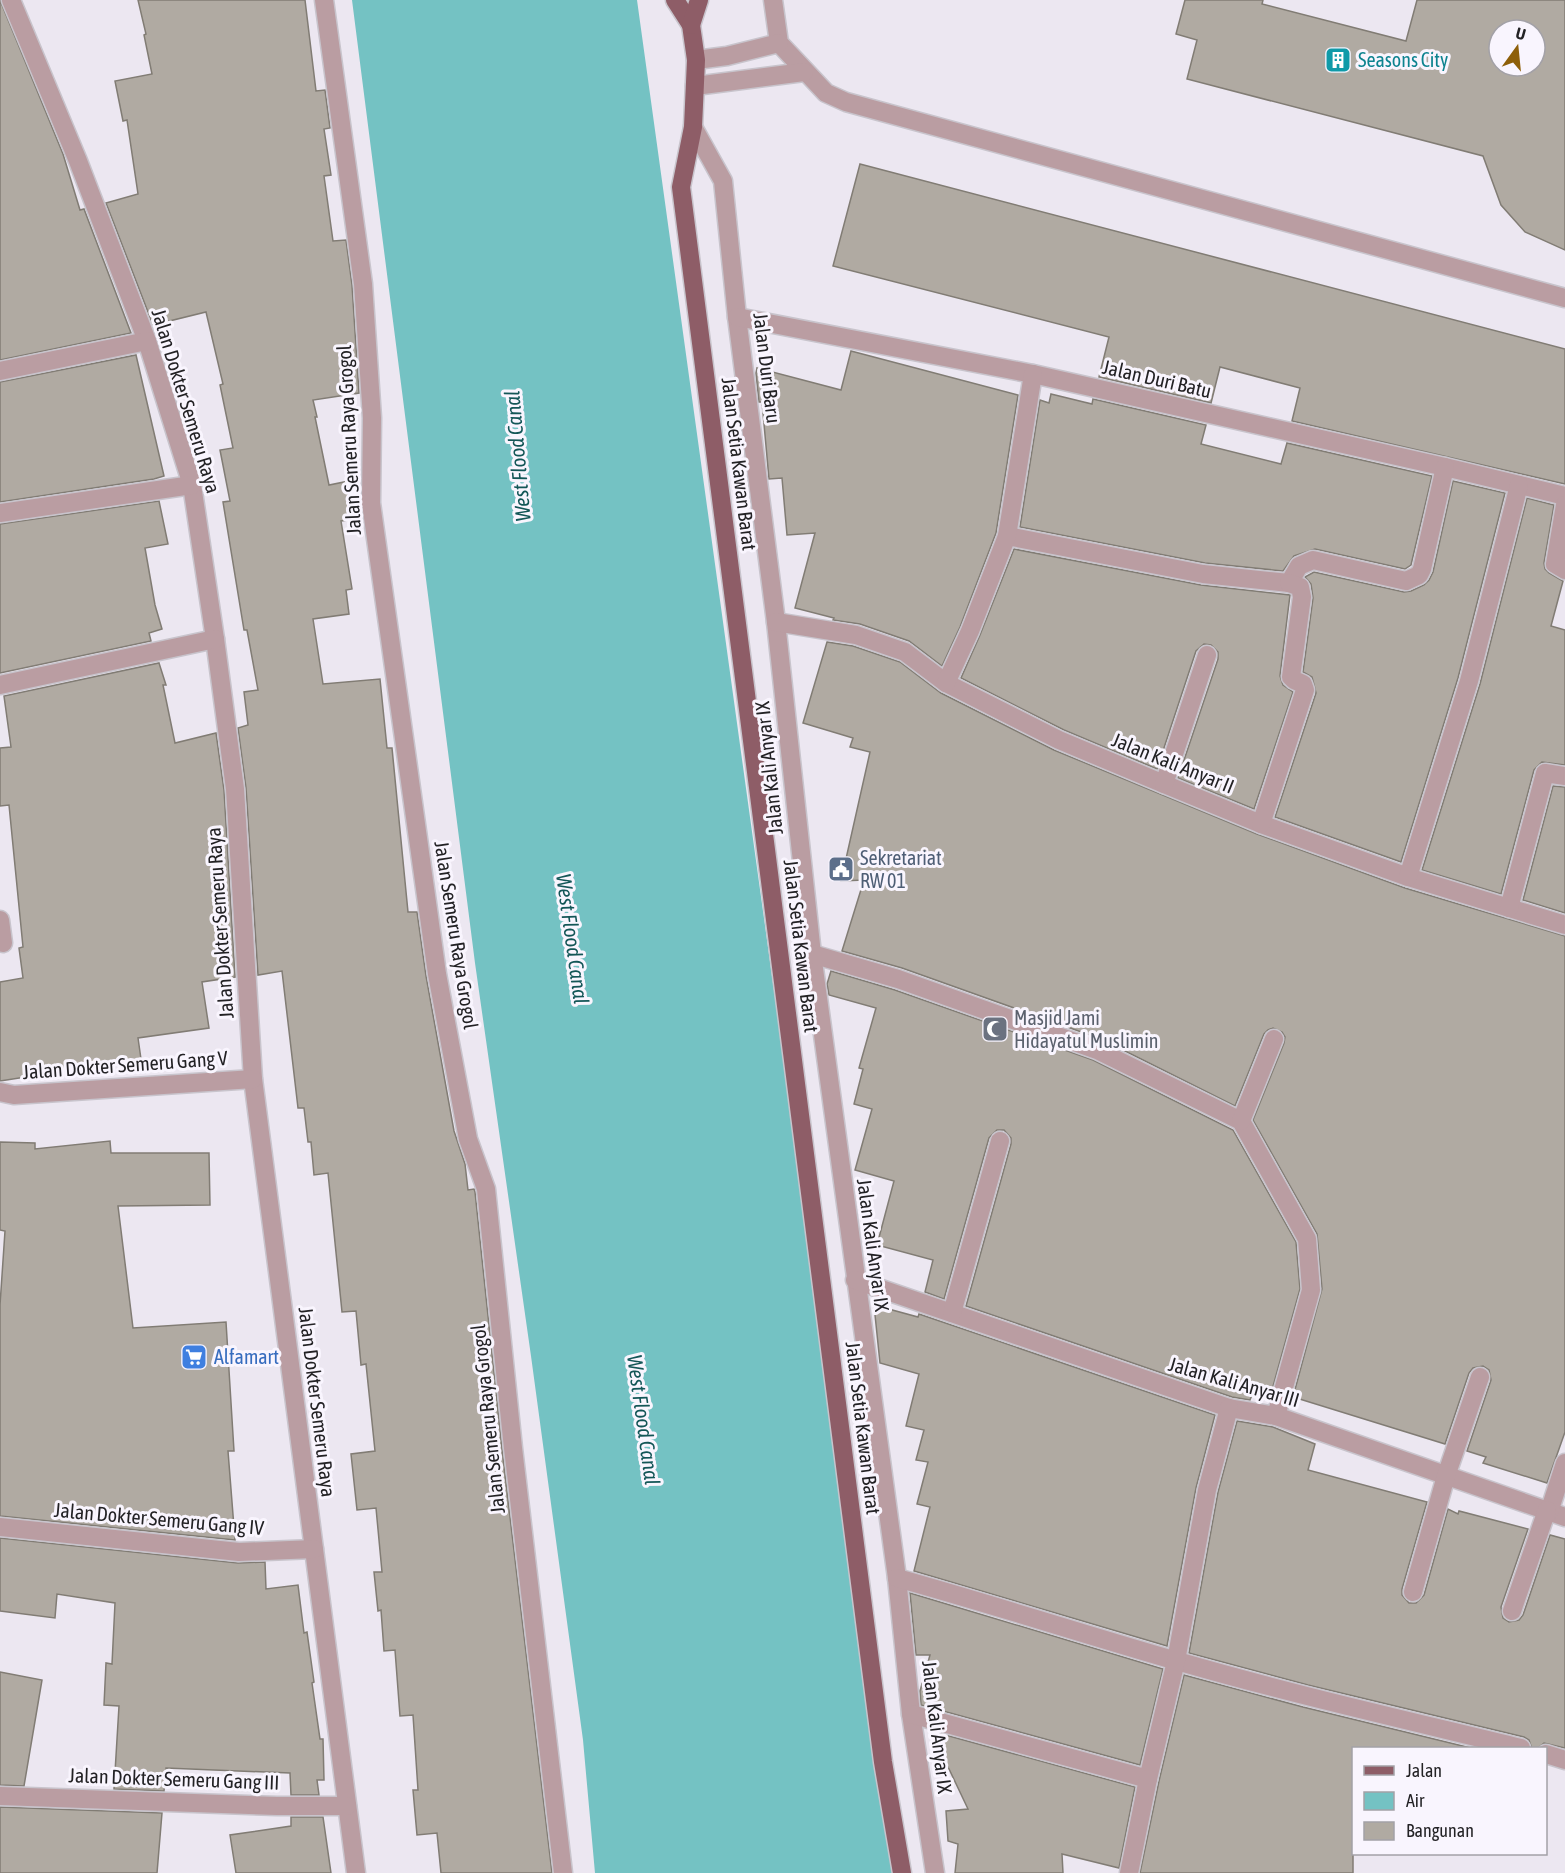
<svg xmlns="http://www.w3.org/2000/svg" width="1565" height="1873" viewBox="0 0 1565 1873" font-family="'Asap Condensed',sans-serif">
	<style>
		.water { fill: #74c2c3 }
		.building { fill: #b0aaa2; stroke: #817c74; stroke-width: 1.5; fill-rule: evenodd }
		.lines { fill: none; stroke-linecap: round; stroke-linejoin: round }
		.minor-casing { stroke: #c8c4cc; stroke-width: 21 }
		.major-casing { stroke: #c8c4cc; stroke-width: 21 }
		.minor { stroke: #ba9da2; stroke-width: 18 }
		.major { stroke: #8e5d67; stroke-width: 18 }
		.labels { text-anchor: middle; stroke-width: 6; stroke-linejoin: round; paint-order: stroke }
		.culture-label { font-size: 20px; fill: #0d838f; stroke: #f9f5fe; text-anchor: start }
		.street-label { font-size: 20px; fill: #232225; stroke: #f9f5fe }
		.service-label { font-size: 20px; fill: #4e5e75; stroke: #f9f5fe; text-anchor: start }
		.worship-label { font-size: 20px; fill: #5b616d; stroke: #f9f5fe; text-anchor: start }
		.shop-label { font-size: 20px; fill: #366cbe; stroke: #f9f5fe; text-anchor: start }
		.water-label { font-size: 21px; font-style: italic; fill: #135657; stroke: #f9f5fe }
	</style>
	<rect width="100%" height="100%" fill="#ece7f1"/>
	<path class="water" d="M 352,0 L 637,0 L 896,1873 L 595,1873 L 583,1740 L 531,1356 L 475,963 Z"/>
	<g class="building">
		<path d="M 0,0 L 63,154 L 80,210 L 84,209 L 131,333 L 0,360 Z"/>
		<path d="M 138,0 L 305,0 L 316,91 L 325,90 L 330,128 L 324,129 L 331,175 L 324,176 L 333,241 L 346,240 L 352,285 L 359,393 L 313,400 L 317,417 L 315,417 L 329,485 L 349,481 L 355,519 L 341,521 L 352,589 L 346,590 L 349,614 L 313,619 L 323,684 L 380,679 L 387,748 L 392,748 L 408,912 L 417,912 L 426,976 L 454,1131 L 465,1164 L 468,1190 L 474,1189 L 475,1192 L 502,1449 L 552,1873 L 441,1873 L 437,1833 L 417,1835 L 413,1790 L 418,1790 L 413,1715 L 400,1716 L 395,1650 L 384,1651 L 381,1610 L 378,1611 L 374,1572 L 382,1572 L 376,1508 L 357,1510 L 351,1454 L 375,1451 L 366,1364 L 361,1365 L 356,1311 L 342,1312 L 328,1173 L 314,1175 L 311,1142 L 308,1142 L 304,1108 L 298,1108 L 282,971 L 258,975 L 246,788 L 238,728 L 248,725 L 244,692 L 258,690 L 247,630 L 244,630 L 223,502 L 230,501 L 220,450 L 233,448 L 220,385 L 223,384 L 206,312 L 153,325 L 106,203 L 138,194 L 127,120 L 123,121 L 115,81 L 152,74 L 144,35 L 146,34 Z"/>
		<path d="M 1185,0 L 1263,0 L 1262,4 L 1406,41 L 1417,0 L 1565,0 L 1565,250 L 1525,232 L 1501,205 L 1483,156 L 1187,79 L 1197,40 L 1176,34 ZM 1499,30 L 1535,30 L 1535,66 L 1499,66 Z"/>
		<path d="M 860,164 L 1565,349 L 1565,484 L 1292,421 L 1300,388 L 1220,367 L 1211,403 L 1099,377 L 1109,337 L 833,266 Z"/>
		<path d="M 851,351 L 1018,395 L 996,533 L 960,627 L 942,666 L 909,641 L 860,624 L 833,620 L 834,618 L 795,608 L 815,533 L 787,535 L 782,478 L 769,479 L 762,402 L 759,402 L 756,373 L 757,368 L 841,390 Z"/>
		<path d="M 136,355 L 164,476 L 154,479 L 0,502 L 0,382 Z"/>
		<path d="M 1051,394 L 1092,404 L 1093,399 L 1206,425 L 1201,444 L 1281,464 L 1287,443 L 1432,476 L 1411,565 L 1405,569 L 1315,549 L 1294,556 L 1283,571 L 1205,563 L 1020,527 L 1040,400 L 1049,403 Z"/>
		<path d="M 1453,481 L 1505,493 L 1458,678 L 1401,862 L 1275,817 L 1316,693 L 1312,677 L 1303,672 L 1313,598 L 1311,584 L 1305,577 L 1314,572 L 1404,592 L 1411,591 L 1424,585 L 1429,580 L 1433,572 Z"/>
		<path d="M 1527,498 L 1554,505 L 1544,563 L 1545,569 L 1549,573 L 1563,581 L 1551,626 L 1565,630 L 1565,765 L 1542,762 L 1534,770 L 1501,894 L 1422,870 L 1480,684 Z"/>
		<path d="M 159,501 L 168,544 L 145,548 L 155,605 L 162,629 L 149,633 L 151,641 L 0,673 L 0,524 Z"/>
		<path d="M 1014,549 L 1201,585 L 1290,595 L 1280,676 L 1283,685 L 1293,692 L 1254,809 L 1178,778 L 1218,659 L 1218,652 L 1211,645 L 1204,644 L 1196,651 L 1157,769 L 1064,730 L 961,678 L 980,635 Z"/>
		<path d="M 827,642 L 853,646 L 900,662 L 941,693 L 1054,750 L 1257,834 L 1405,888 L 1565,936 L 1565,1432 L 1547,1483 L 1483,1463 L 1486,1457 L 1467,1451 L 1491,1380 L 1489,1370 L 1483,1366 L 1473,1368 L 1469,1373 L 1445,1444 L 1293,1397 L 1322,1289 L 1317,1234 L 1253,1120 L 1284,1043 L 1285,1037 L 1282,1032 L 1273,1028 L 1268,1030 L 1264,1034 L 1235,1106 L 1101,1039 L 902,968 L 842,951 L 864,880 L 841,881 L 870,752 L 850,747 L 853,738 L 803,723 Z"/>
		<path d="M 159,663 L 166,685 L 163,685 L 175,743 L 216,733 L 224,790 L 235,977 L 202,982 L 209,1028 L 138,1038 L 141,1059 L 0,1081 L 0,982 L 23,978 L 19,948 L 23,947 L 9,805 L 0,806 L 0,748 L 11,747 L 4,696 Z"/>
		<path d="M 1553,786 L 1565,787 L 1565,913 L 1523,900 Z"/>
		<path d="M 831,971 L 895,990 L 1093,1060 L 1233,1130 L 1296,1242 L 1300,1289 L 1272,1390 L 1256,1385 L 1250,1400 L 1232,1397 L 966,1306 L 1011,1144 L 1011,1138 L 1004,1130 L 997,1130 L 989,1138 L 944,1299 L 925,1292 L 933,1260 L 877,1245 L 894,1181 L 855,1170 L 872,1109 L 854,1104 L 863,1069 L 859,1068 L 876,1008 L 829,995 L 827,984 Z"/>
		<path d="M 110,1141 L 111,1153 L 209,1153 L 210,1205 L 118,1206 L 133,1328 L 226,1322 L 234,1451 L 228,1451 L 235,1540 L 0,1516 L 0,1305 L 5,1231 L 0,1230 L 0,1142 L 35,1143 L 35,1149 Z"/>
		<path d="M 874,1305 L 918,1317 L 919,1314 L 1215,1415 L 1196,1488 L 1167,1646 L 914,1571 L 930,1507 L 917,1504 L 928,1462 L 916,1460 L 924,1430 L 906,1426 L 919,1374 L 880,1363 Z"/>
		<path d="M 1237,1421 L 1273,1427 L 1315,1444 L 1308,1470 L 1427,1502 L 1402,1589 L 1402,1595 L 1409,1603 L 1416,1603 L 1424,1595 L 1448,1509 L 1458,1514 L 1459,1511 L 1528,1529 L 1501,1607 L 1503,1618 L 1509,1622 L 1519,1620 L 1523,1615 L 1550,1535 L 1565,1539 L 1565,1748 L 1544,1743 L 1537,1749 L 1532,1749 L 1529,1740 L 1524,1737 L 1308,1685 L 1189,1653 L 1218,1492 Z"/>
		<path d="M 0,1538 L 238,1563 L 265,1562 L 266,1589 L 298,1585 L 304,1633 L 307,1632 L 314,1682 L 312,1683 L 320,1739 L 323,1739 L 324,1780 L 317,1780 L 319,1795 L 291,1795 L 290,1773 L 166,1768 L 164,1791 L 114,1789 L 119,1706 L 104,1705 L 106,1663 L 112,1664 L 115,1603 L 57,1594 L 55,1618 L 0,1611 Z"/>
		<path d="M 910,1593 L 1163,1669 L 1140,1765 L 921,1705 L 920,1691 L 930,1655 L 916,1655 Z"/>
		<path d="M 0,1672 L 42,1680 L 24,1786 L 0,1785 Z"/>
		<path d="M 1184,1675 L 1303,1707 L 1475,1749 L 1353,1749 L 1353,1873 L 1140,1873 L 1159,1781 Z"/>
		<path d="M 931,1731 L 1135,1787 L 1119,1868 L 1062,1854 L 1063,1873 L 955,1873 L 958,1844 L 948,1841 L 946,1811 L 968,1809 Z"/>
		<path d="M 0,1807 L 162,1813 L 157,1873 L 0,1873 Z"/>
		<path d="M 291,1817 L 323,1817 L 331,1873 L 236,1873 L 230,1835 L 291,1826 Z"/>
	</g>
	<g class="lines">
		<g class="minor-casing">
			<g id="minor">
				<path d="M 11,0 L 78,161 L 147,341 L 192,485 L 215,639 L 235,789 L 253,1079 L 356,1873"/>
				<path d="M 324,0 L 363,284 L 372,418 L 371,503 L 437,974 L 468,1139 L 486,1189 L 513,1448 L 563,1873"/>
				<path d="M 773,0 L 779,43 L 826,93 L 846,102 L 1565,298"/>
				<path d="M 696,60 L 727,56 L 779,43"/>
				<path d="M 695,86 L 804,72"/>
				<path d="M 693,127 L 723,181 L 737,317 L 776,622 L 812,954 L 897,1578 L 911,1714 L 935,1873"/>
				<path d="M 737,317 L 1033,374 L 1445,467 L 1565,496"/>
				<path d="M 0,371 L 147,341"/>
				<path d="M 1565,505 L 1555,564 L 1565,570"/>
				<path d="M 0,513 L 192,485"/>
				<path d="M 1007,536 L 1203,574 L 1289,583 L 1299,566 L 1313,560 L 1406,581 L 1419,575 L 1422,569 L 1445,467"/>
				<path d="M 776,622 L 856,635 L 905,652 L 946,683 L 1059,740 L 1164,784 L 1261,824 L 1408,877 L 1565,925"/>
				<path d="M 946,683 L 970,631 L 1007,536 L 1033,374"/>
				<path d="M 0,685 L 215,639"/>
				<path d="M 1164,784 L 1207,655"/>
				<path d="M 1261,824 L 1305,690 L 1303,684 L 1294,680 L 1291,677 L 1302,597 L 1300,587 L 1289,583"/>
				<path d="M 1408,877 L 1469,681 L 1519,485"/>
				<path d="M 1509,908 L 1545,773 L 1565,776"/>
				<path d="M 0,920 L 3,943"/>
				<path d="M 812,954 L 898,979 L 1097,1050 L 1241,1121 L 1307,1239 L 1311,1290 L 1276,1416"/>
				<path d="M 0,1092 L 14,1095 L 253,1079"/>
				<path d="M 1241,1121 L 1274,1039"/>
				<path d="M 855,1280 L 1229,1408 L 1276,1416 L 1565,1517"/>
				<path d="M 952,1313 L 1000,1141"/>
				<path d="M 1549,1512 L 1565,1463"/>
				<path d="M 0,1527 L 239,1552 L 314,1549"/>
				<path d="M 897,1578 C 991,1604 1083,1634 1177,1661 C 1291,1694 1406,1720 1521,1748"/>
				<path d="M 1413,1592 L 1446,1476 L 1480,1377"/>
				<path d="M 1512,1611 L 1547,1510"/>
				<path d="M 911,1714 L 1148,1779 L 1176,1661 L 1207,1490 L 1229,1408"/>
				<path d="M 1546,1754 L 1565,1760"/>
				<path d="M 0,1796 L 277,1806 L 347,1806"/>
				<path d="M 1129,1873 L 1148,1779"/>
			</g>
		</g>
		<g class="major-casing">
			<g id="major">
				<path d="M 675,0 L 691,25 L 696,60 L 693,127 L 681,187 L 883,1762 L 902,1873"/>
				<path d="M 691,25 L 699,0"/>
			</g>
		</g>
		<use href="#minor" class="minor"/>
		<use href="#major" class="major"/>
	</g>
	<defs>
		<g id="building-square" transform="scale(1.35)"><rect x="-9" y="-9" width="18" height="18" rx="4" fill="#0f9aa8" stroke="#f9f5fe"/><path d="M-4-6H4V6H1V3H-1V6H-4ZM-2.5-4.3h1.7v1.8h-1.7ZM.8-4.3h1.7v1.8H.8ZM-2.5-1h1.7V.8h-1.7ZM.8-1h1.7V.8H.8Z" fill="#fff"/></g>
		<g id="civic-square" transform="scale(1.35)"><rect x="-9" y="-9" width="18" height="18" rx="4" fill="#5c6f8a" stroke="#f9f5fe"/><path d="M-.6-6.5H3V-4.5H.6V-3L4-1V1h2V6H-6V1h2V-1L-.6-3ZM-1.2 2.5V6h2.4V2.5Z" fill="#fff"/></g>
		<g id="mosque-square" transform="scale(1.35)"><rect x="-9" y="-9" width="18" height="18" rx="4" fill="#6b7280" stroke="#f9f5fe"/><path d="M3.5-4.9A6 6 0 1 0 3.5 4.9A5 5 0 1 1 3.5-4.9Z" fill="#fff"/></g>
		<g id="supermarket-square" transform="scale(1.35)"><rect x="-9" y="-9" width="18" height="18" rx="4" fill="#3f7fe0" stroke="#f9f5fe"/><path d="M-6-5.5h2.5l.6 2H6L4.5 2H-2.5L-4.4-4H-6ZM-1.5 3.2a1.3 1.3 0 1 0 .1 0ZM3 3.2a1.3 1.3 0 1 0 .1 0Z" fill="#fff"/></g>
	</defs>
	<g fill-rule="evenodd">
		<use href="#building-square" x="1338" y="60"/>
		<use href="#civic-square" x="841" y="869"/>
		<use href="#mosque-square" x="995" y="1029"/>
		<use href="#supermarket-square" x="194" y="1357"/>
	</g>
	<g class="labels">
		<g class="culture-label">
			<text x="1358" y="67">Seasons City</text>
		</g>
		<g class="street-label">
			<text transform="translate(767 368) rotate(83)" y="7">Jalan Duri Baru</text>
			<text transform="translate(1157 379) rotate(13)" y="7">Jalan Duri Batu</text>
			<text transform="translate(186 401) rotate(73)" y="7">Jalan Dokter Semeru Raya</text>
			<text transform="translate(349 440) rotate(-93)" y="7">Jalan Semeru Raya Grogol</text>
			<text transform="translate(739 464) rotate(83)" y="7">Jalan Setia Kawan Barat</text>
			<text transform="translate(1173 763) rotate(22)" y="7">Jalan Kali Anyar II</text>
			<text transform="translate(769 768) rotate(-96)" y="7">Jalan Kali Anyar IX</text>
			<text transform="translate(220 923) rotate(-94)" y="7">Jalan Dokter Semeru Raya</text>
			<text transform="translate(456 935) rotate(81)" y="7">Jalan Semeru Raya Grogol</text>
			<text transform="translate(801 946) rotate(83)" y="7">Jalan Setia Kawan Barat</text>
			<text transform="translate(125 1065) rotate(-4)" y="7">Jalan Dokter Semeru Gang V</text>
			<text transform="translate(873 1245) rotate(82)" y="7">Jalan Kali Anyar IX</text>
			<text transform="translate(1234 1382) rotate(16)" y="7">Jalan Kali Anyar III</text>
			<text transform="translate(317 1402) rotate(83)" y="7">Jalan Dokter Semeru Raya</text>
			<text transform="translate(488 1419) rotate(-96)" y="7">Jalan Semeru Raya Grogol</text>
			<text transform="translate(863 1428) rotate(83)" y="7">Jalan Setia Kawan Barat</text>
			<text transform="translate(159 1519) rotate(5)" y="7">Jalan Dokter Semeru Gang IV</text>
			<text transform="translate(937 1727) rotate(83)" y="7">Jalan Kali Anyar IX</text>
			<text transform="translate(174 1779) rotate(2)" y="7">Jalan Dokter Semeru Gang III</text>
		</g>
		<g class="service-label">
			<text x="860" y="865">Sekretariat<tspan x="860" dy="23">RW 01</tspan></text>
		</g>
		<g class="worship-label">
			<text x="1014" y="1025">Masjid Jami<tspan x="1014" dy="23">Hidayatul Muslimin</tspan></text>
		</g>
		<g class="shop-label">
			<text x="214" y="1364">Alfamart</text>
		</g>
		<g class="water-label">
			<text transform="translate(518 456) rotate(-95)" y="7">West Flood Canal</text>
			<text transform="translate(572 939) rotate(82)" y="7">West Flood Canal</text>
			<text transform="translate(643 1420) rotate(82)" y="7">West Flood Canal</text>
		</g>
	</g>
	<rect x="1352" y="1747" width="195" height="108" fill="#f9f5fe" stroke="#a3a1a7" stroke-width="1.5"/>
	<rect x="1364" y="1766" width="30" height="9" fill="#8e5d67" stroke="#a3a1a7" stroke-width="1.5"/>
	<text x="1406" y="1777" font-size="18" fill="#232225">Jalan</text>
	<rect x="1364" y="1792" width="30" height="18" fill="#74c2c3" stroke="#a3a1a7" stroke-width="1.5"/>
	<text x="1406" y="1807" font-size="18" fill="#232225">Air</text>
	<rect x="1364" y="1822" width="30" height="18" fill="#b0aaa2" stroke="#a3a1a7" stroke-width="1.5"/>
	<text x="1406" y="1837" font-size="18" fill="#232225">Bangunan</text>
	<g transform="translate(1517 48) rotate(15)"><circle r="28" fill="#f9f5fe" stroke="#a3a1a7" stroke-width="1.5"/>
	<path d="M0-4.5L10 22L0 15L-10 22Z" fill="#8e5f09"/>
	<text y="-9" font-size="16" font-weight="bold" text-anchor="middle" fill="#232225">U</text>
	</g>
</svg>
